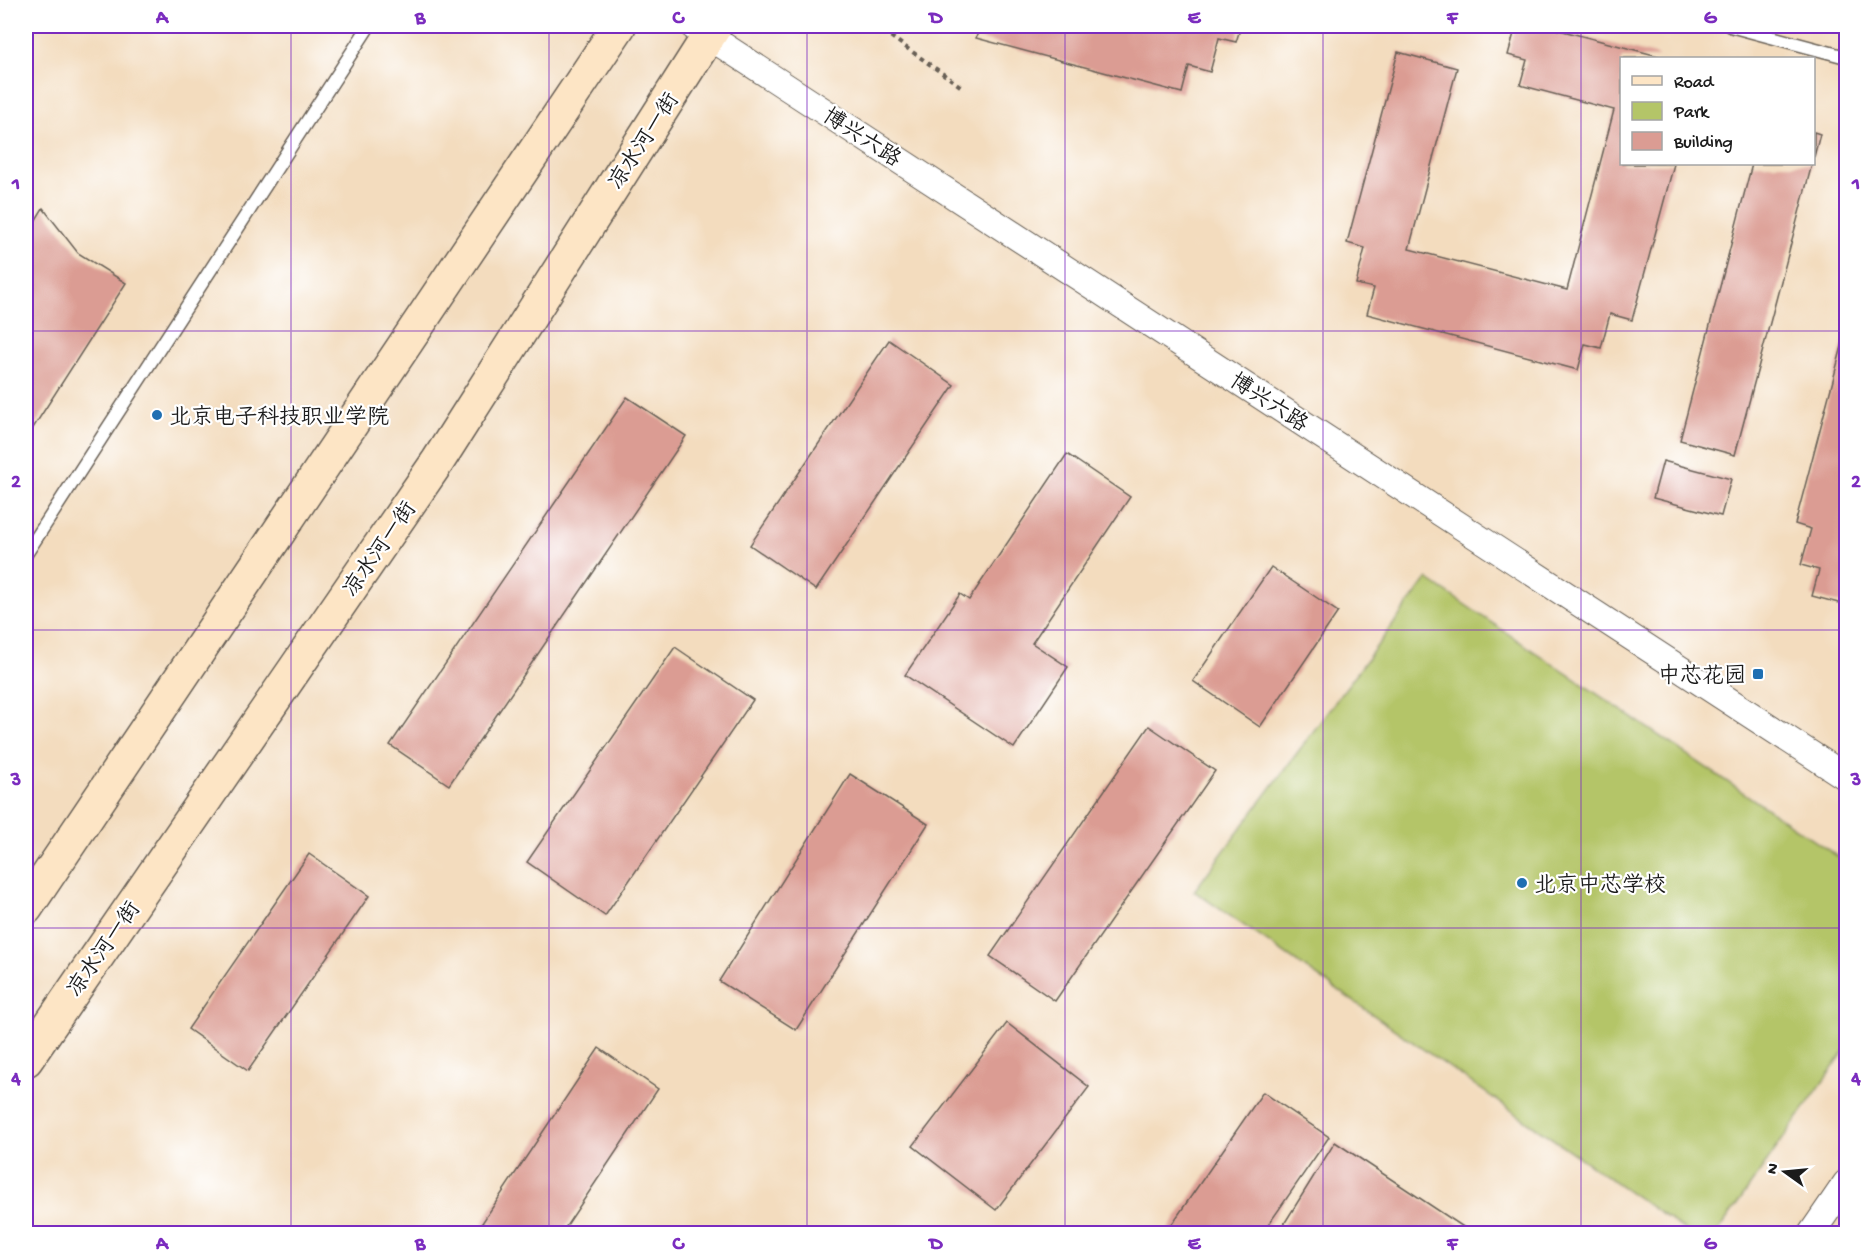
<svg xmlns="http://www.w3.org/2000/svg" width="1872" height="1259" viewBox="0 0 1872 1259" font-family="'Gochi Hand','LXGW WenKai TC',sans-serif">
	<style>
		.green { fill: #b4c568; stroke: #687042; stroke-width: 1.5 }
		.building { fill: #db9c93 }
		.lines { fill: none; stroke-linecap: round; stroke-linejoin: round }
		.lane-casing { stroke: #675f55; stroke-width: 15 }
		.street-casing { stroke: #675f55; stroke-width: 28 }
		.secondary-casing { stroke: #675f55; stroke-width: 36 }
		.path { stroke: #675f55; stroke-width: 4; stroke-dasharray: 4.5 4.5; stroke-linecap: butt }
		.lane { stroke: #fff; stroke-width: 12 }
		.street { stroke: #fff; stroke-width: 26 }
		.secondary { stroke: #fde5c5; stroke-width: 33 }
		.grid { fill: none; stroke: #7b2cbf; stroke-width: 1.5; stroke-opacity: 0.55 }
		.poi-dot { fill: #1f6fb2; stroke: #fff; stroke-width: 2 }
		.labels { text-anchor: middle; stroke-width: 4.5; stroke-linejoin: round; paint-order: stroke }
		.street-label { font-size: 22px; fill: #1c1c1c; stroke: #fff }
		.poi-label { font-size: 22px; fill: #1c1c1c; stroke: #fff; text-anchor: start }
		.neatline { fill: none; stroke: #7b2cbf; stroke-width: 2 }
		.grid-label { font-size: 20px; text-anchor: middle; font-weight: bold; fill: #7b2cbf }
	</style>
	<rect width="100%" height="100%" fill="#fff"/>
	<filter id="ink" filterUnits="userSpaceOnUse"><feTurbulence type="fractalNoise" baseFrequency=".0167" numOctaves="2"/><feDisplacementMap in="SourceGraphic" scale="12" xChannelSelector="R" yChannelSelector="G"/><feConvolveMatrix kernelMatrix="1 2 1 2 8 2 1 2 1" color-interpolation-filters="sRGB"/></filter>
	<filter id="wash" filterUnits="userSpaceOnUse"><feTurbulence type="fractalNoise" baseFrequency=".008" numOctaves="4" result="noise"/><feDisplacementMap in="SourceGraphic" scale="24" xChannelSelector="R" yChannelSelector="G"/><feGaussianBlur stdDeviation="1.35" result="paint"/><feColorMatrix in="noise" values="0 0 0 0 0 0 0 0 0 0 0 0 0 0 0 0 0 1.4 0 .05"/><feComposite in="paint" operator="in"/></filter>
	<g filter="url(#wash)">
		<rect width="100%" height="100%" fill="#f3dcbe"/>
		<path class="green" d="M 1427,579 L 1846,862 L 1846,1049 L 1717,1233 L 1689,1233 L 1194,891 Z"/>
		<g id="blocks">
			<g class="building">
				<path d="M 980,26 L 1241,26 L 1236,42 L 1219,38 L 1210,72 L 1189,66 L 1182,93 L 976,38 Z"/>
				<path d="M 1516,26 L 1544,26 L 1658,56 L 1657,58 L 1622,58 L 1622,164 L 1674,164 L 1632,320 L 1610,314 L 1601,348 L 1585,344 L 1578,370 L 1367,314 L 1374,288 L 1356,284 L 1365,248 L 1347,243 L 1398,52 L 1457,68 L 1409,249 L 1567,290 L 1614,110 L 1520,85 L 1527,60 L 1508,55 Z"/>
				<path d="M 1814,132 L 1820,134 L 1814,157 Z"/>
				<path d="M 1752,164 L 1812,164 L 1735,455 L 1680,440 Z"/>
				<path d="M 43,208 L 78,253 L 126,283 L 26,439 L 26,236 Z"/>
				<path d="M 1846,331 L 1846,605 L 1812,596 L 1819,570 L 1801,565 L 1811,529 L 1795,524 Z"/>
				<path d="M 889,340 L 954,385 L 816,590 L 750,545 Z"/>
				<path d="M 627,397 L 686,436 L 449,785 L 390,745 Z"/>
				<path d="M 1067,454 L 1130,497 L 1032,643 L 1068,667 L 1014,748 L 905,675 L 960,594 L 969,600 Z"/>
				<path d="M 1663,461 L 1731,479 L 1721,516 L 1653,498 Z"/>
				<path d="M 1271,567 L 1338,612 L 1260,727 L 1193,681 Z"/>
				<path d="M 675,647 L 753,700 L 605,916 L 527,862 Z"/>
				<path d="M 1149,726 L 1215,771 L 1055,1001 L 990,956 Z"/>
				<path d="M 850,774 L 928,824 L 796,1030 L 719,981 Z"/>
				<path d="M 309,854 L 369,896 L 248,1071 L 188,1029 Z"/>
				<path d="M 1007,1023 L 1089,1087 L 996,1210 L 913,1146 Z"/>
				<path d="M 599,1048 L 658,1089 L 561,1234 L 497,1234 L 482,1223 Z"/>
				<path d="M 1263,1092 L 1329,1137 L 1262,1234 L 1165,1234 Z"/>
				<path d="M 1335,1142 L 1474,1234 L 1279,1232 Z"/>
			</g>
		</g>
	</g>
	<g filter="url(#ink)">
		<use href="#blocks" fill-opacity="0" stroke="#675f55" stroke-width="1.5"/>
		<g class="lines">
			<g class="lane-casing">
				<g id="lane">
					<path d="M 1730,26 L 1846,57"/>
					<path d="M 26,554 L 369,26"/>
				</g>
			</g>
			<g class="street-casing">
				<g id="street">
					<path d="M 693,26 L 1846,777"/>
					<path d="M 1811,1234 L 1846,1183"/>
				</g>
			</g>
			<g class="secondary-casing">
				<g id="secondary">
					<path d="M 26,908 L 619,26"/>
					<path d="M 26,1060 L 438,461 L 715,26"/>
				</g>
			</g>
			<path class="path" d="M 876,26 L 963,88"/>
			<use href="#lane" class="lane"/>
			<use href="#street" class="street"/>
			<use href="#secondary" class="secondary"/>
		</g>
	</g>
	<path class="grid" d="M 291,26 L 291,1234M 549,26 L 549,1234M 807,26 L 807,1234M 1065,26 L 1065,1234M 1323,26 L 1323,1234M 1581,26 L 1581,1234M 26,331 L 1846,331M 26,630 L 1846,630M 26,928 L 1846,928"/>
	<g class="poi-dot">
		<circle cx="157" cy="415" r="6"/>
		<rect x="1752" y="668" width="12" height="12" rx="3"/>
		<circle cx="1522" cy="883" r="6"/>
	</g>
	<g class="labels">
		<g class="street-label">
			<text transform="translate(863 136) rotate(33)" y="8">博兴六路</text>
			<text transform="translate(642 140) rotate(-57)" y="8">凉水河一街</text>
			<text transform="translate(1270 401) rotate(33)" y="8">博兴六路</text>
			<text transform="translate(378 548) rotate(-55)" y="8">凉水河一街</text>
			<text transform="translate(102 948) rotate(-55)" y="8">凉水河一街</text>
		</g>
		<g class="poi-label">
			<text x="169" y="423">北京电子科技职业学院</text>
			<text x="1746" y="682" text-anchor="end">中芯花园</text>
			<text x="1534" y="891">北京中芯学校</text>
		</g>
	</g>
	<rect width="1872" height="1259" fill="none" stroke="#fff" stroke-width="66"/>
	<rect x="1620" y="57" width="195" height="108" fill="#ffffff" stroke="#a4a4a4" stroke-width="1.5"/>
	<rect x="1632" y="76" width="30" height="9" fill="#fde5c5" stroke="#a4a4a4" stroke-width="1.5"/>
	<text x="1674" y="87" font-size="18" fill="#1c1c1c">Road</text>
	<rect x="1632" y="102" width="30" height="18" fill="#b4c568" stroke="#a4a4a4" stroke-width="1.5"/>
	<text x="1674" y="117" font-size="18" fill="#1c1c1c">Park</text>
	<rect x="1632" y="132" width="30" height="18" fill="#db9c93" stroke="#a4a4a4" stroke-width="1.5"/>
	<text x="1674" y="147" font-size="18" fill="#1c1c1c">Building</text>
	<g transform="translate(1785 1172) rotate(285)" stroke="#ffffff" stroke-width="4.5" paint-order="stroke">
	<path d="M0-4.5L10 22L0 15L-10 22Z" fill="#1c1c1c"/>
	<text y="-9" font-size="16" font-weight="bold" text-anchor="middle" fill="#1c1c1c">N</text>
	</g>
	<rect x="33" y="33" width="1806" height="1193" class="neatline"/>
	<g class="grid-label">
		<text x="162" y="23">A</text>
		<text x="420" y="23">B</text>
		<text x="678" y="23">C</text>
		<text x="936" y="23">D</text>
		<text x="1194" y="23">E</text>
		<text x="1452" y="23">F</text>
		<text x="1710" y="23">G</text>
		<text x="16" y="189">1</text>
		<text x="1856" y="189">1</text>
		<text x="16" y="487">2</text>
		<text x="1856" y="487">2</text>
		<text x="16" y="785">3</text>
		<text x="1856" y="785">3</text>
		<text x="16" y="1084">4</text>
		<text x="1856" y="1084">4</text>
		<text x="162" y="1249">A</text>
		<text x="420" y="1249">B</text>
		<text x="678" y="1249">C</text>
		<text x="936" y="1249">D</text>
		<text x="1194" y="1249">E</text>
		<text x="1452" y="1249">F</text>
		<text x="1710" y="1249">G</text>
	</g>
</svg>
